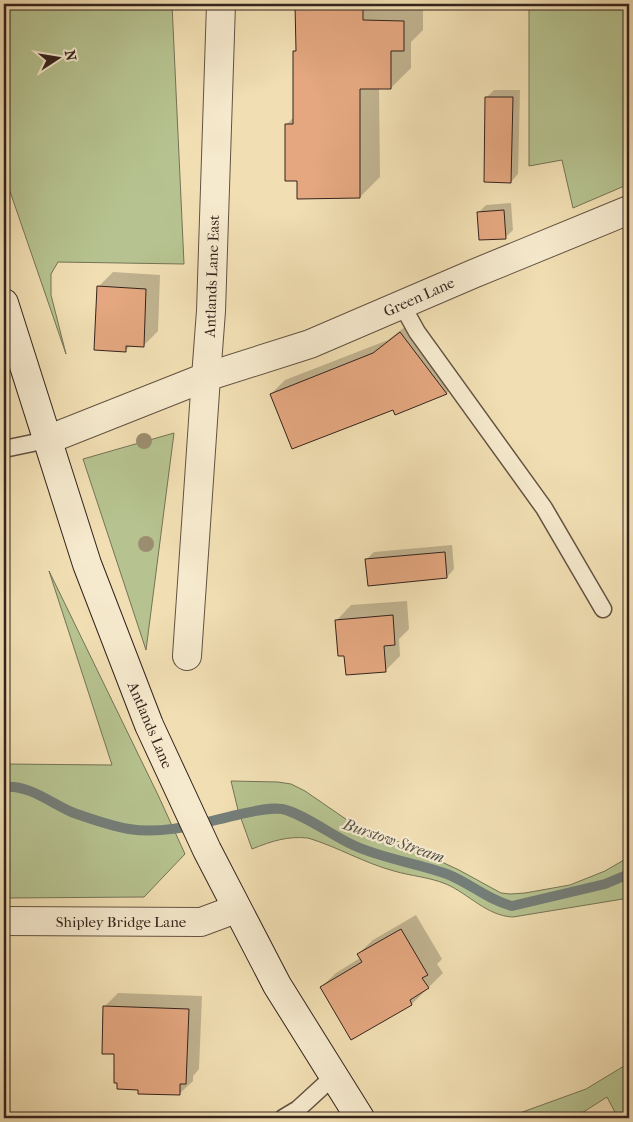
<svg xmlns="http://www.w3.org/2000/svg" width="633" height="1122" viewBox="0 0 633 1122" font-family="'IM FELL French Canon',serif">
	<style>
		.green { fill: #b6c390; stroke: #757356 }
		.shadow { fill: #0003 }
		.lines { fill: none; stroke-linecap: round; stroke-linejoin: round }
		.stream { stroke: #747e79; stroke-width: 10 }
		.building { fill: #e4a780; stroke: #34231d }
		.service-casing { stroke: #635242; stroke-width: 19 }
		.minor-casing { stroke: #635242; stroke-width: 30 }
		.secondary-casing { stroke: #34231d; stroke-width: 30 }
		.service { stroke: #f6eace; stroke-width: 16 }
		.minor { stroke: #f6eace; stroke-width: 28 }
		.secondary { stroke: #f6eace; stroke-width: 28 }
		.tree { fill: #9b8e70 }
		.labels { text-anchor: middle; stroke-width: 4.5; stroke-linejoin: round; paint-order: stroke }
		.street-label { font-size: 15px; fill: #34231d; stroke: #f6eace }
		.water-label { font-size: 16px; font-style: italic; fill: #54504b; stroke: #f6eace }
	</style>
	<rect width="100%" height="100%" fill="#f1dfb3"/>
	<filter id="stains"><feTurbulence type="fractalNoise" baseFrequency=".004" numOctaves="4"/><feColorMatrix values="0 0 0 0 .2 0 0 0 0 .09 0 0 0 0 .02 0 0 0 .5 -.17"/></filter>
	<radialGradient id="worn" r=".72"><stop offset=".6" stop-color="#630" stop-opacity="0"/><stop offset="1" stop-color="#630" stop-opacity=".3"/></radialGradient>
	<g class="green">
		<path d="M 4,4 L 172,4 L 184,264 L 58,262 L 51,274 L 51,295 L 66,354 L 4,174 Z"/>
		<path d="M 529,4 L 629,4 L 629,184 L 573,208 L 562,160 L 529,166 Z"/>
		<path d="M 174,433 L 146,650 L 83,459 Z"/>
		<path d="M 49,571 L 158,795 L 185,854 L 144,897 L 4,898 L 4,764 L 112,765 Z"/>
		<path d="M 231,781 L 278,782 L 291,784 L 305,791 L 353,824 L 399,842 L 459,870 L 501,893 L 510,894 L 525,893 L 570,885 L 605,871 L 629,857 L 629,898 L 513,917 C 487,916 469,894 446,884 C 429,877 411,876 394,871 C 364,863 338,847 308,838 C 287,836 272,841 252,849 L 238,810 Z"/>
		<path d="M 629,1063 L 629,1118 L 618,1118 L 607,1097 L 574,1118 L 506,1118 L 586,1089 Z"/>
	</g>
	<g class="shadow">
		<path d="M 296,4 L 423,4 L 423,30 L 411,42 L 411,68 L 391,88 L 379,88 L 380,177 L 360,197 L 286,125 L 294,117 L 295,51 L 297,49 Z"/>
		<path d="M 494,90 L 520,90 L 518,174 L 511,182 L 486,98 Z"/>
		<path d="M 511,203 L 513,230 L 505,238 L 479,212 L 486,205 Z"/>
		<path d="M 113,272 L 160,275 L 158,331 L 143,346 L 131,345 L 126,350 L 98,287 Z"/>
		<path d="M 415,319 L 460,379 L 447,393 L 396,414 L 393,409 L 271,394 L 285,380 L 388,340 Z"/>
		<path d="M 452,545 L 454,569 L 447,577 L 366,560 L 374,552 Z"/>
		<path d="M 407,601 L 409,629 L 399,639 L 400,656 L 385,671 L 345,655 L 337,620 L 351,605 Z"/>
		<path d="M 416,915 L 442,959 L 437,964 L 443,973 L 412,1004 L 351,1039 L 321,987 L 336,973 L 360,958 L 358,954 L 373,940 Z"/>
		<path d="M 118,993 L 202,996 L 199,1069 L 193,1076 L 193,1081 L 179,1094 L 139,1089 L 116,1053 L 104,1007 Z"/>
	</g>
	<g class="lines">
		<path class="stream" d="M 4,787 C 29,784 52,804 74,813 C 91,819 111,826 129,829 C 165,835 201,823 237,815 C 251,812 267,807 282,809 C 302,813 333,836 353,845 C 383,859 417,863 447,874 C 470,883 488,900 512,906 L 605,884 L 629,874"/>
	</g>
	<g class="building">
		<path d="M 295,4 L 363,4 L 363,20 L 404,21 L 404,51 L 391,51 L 391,89 L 360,89 L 360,198 L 297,199 L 297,181 L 285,181 L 285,124 L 293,124 L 293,51 L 296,51 Z"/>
		<path d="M 485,97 L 513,97 L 511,183 L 484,182 Z"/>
		<path d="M 504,210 L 506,239 L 479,240 L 477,212 Z"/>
		<path d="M 97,286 L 146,289 L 144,347 L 126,346 L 126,352 L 94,350 Z"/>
		<path d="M 400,332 L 447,394 L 395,415 L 393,410 L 292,449 L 270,394 L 373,353 Z"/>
		<path d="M 445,552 L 447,578 L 368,586 L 365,559 Z"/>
		<path d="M 393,615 L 395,645 L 384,646 L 386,672 L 346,675 L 344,656 L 338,656 L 335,620 Z"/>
		<path d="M 401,929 L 428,975 L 422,978 L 429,988 L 410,1000 L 412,1005 L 351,1040 L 320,987 L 362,962 L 357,954 Z"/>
		<path d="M 103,1006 L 189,1009 L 186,1084 L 180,1084 L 180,1095 L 138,1094 L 138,1090 L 117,1089 L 117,1083 L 114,1083 L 114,1054 L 102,1054 Z"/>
	</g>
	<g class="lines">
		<g class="service-casing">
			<g id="service">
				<path d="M 402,305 L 417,332 L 544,508 L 603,609"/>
				<path d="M 4,449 L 47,440"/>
				<path d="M 283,1118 L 298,1109 L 334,1076"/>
			</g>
		</g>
		<g class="minor-casing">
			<g id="minor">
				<path d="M 47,440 L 206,377 L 211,311 L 221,4"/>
				<path d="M 187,656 L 206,377 L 310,344 L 473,274 L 629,210"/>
				<path d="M 4,921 L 201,922 L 236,909"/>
			</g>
		</g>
		<g class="secondary-casing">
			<path id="secondary" d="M 4,303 L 87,564 L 149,725 L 207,850 L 277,985 L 360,1118"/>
		</g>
		<use href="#service" class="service"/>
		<use href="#minor" class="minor"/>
		<use href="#secondary" class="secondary"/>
	</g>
	<g class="tree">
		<circle cx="144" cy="441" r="8"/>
		<circle cx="146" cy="544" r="8"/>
	</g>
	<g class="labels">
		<g class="street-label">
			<text transform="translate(212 276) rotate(-88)" y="5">Antlands Lane East</text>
			<text transform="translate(419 297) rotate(-24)" y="5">Green Lane</text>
			<text transform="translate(150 725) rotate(67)" y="5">Antlands Lane</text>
			<text x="121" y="927">Shipley Bridge Lane</text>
		</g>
		<g class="water-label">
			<text transform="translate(394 840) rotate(19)" y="6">Burstow Stream</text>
		</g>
	</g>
	<rect width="633" height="1122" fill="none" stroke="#f1dfb3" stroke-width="20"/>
	<rect x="5" y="5" width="623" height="1112" fill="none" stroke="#34231d" stroke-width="2.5"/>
	<rect x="10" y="10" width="613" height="1102" fill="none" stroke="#34231d"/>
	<g transform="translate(58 58) rotate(78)" stroke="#f6eace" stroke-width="4" paint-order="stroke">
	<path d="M0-4L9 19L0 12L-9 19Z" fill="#34231d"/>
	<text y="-8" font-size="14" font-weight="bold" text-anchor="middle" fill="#34231d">N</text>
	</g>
	<rect width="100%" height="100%" filter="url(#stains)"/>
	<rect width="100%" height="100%" fill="url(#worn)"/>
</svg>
